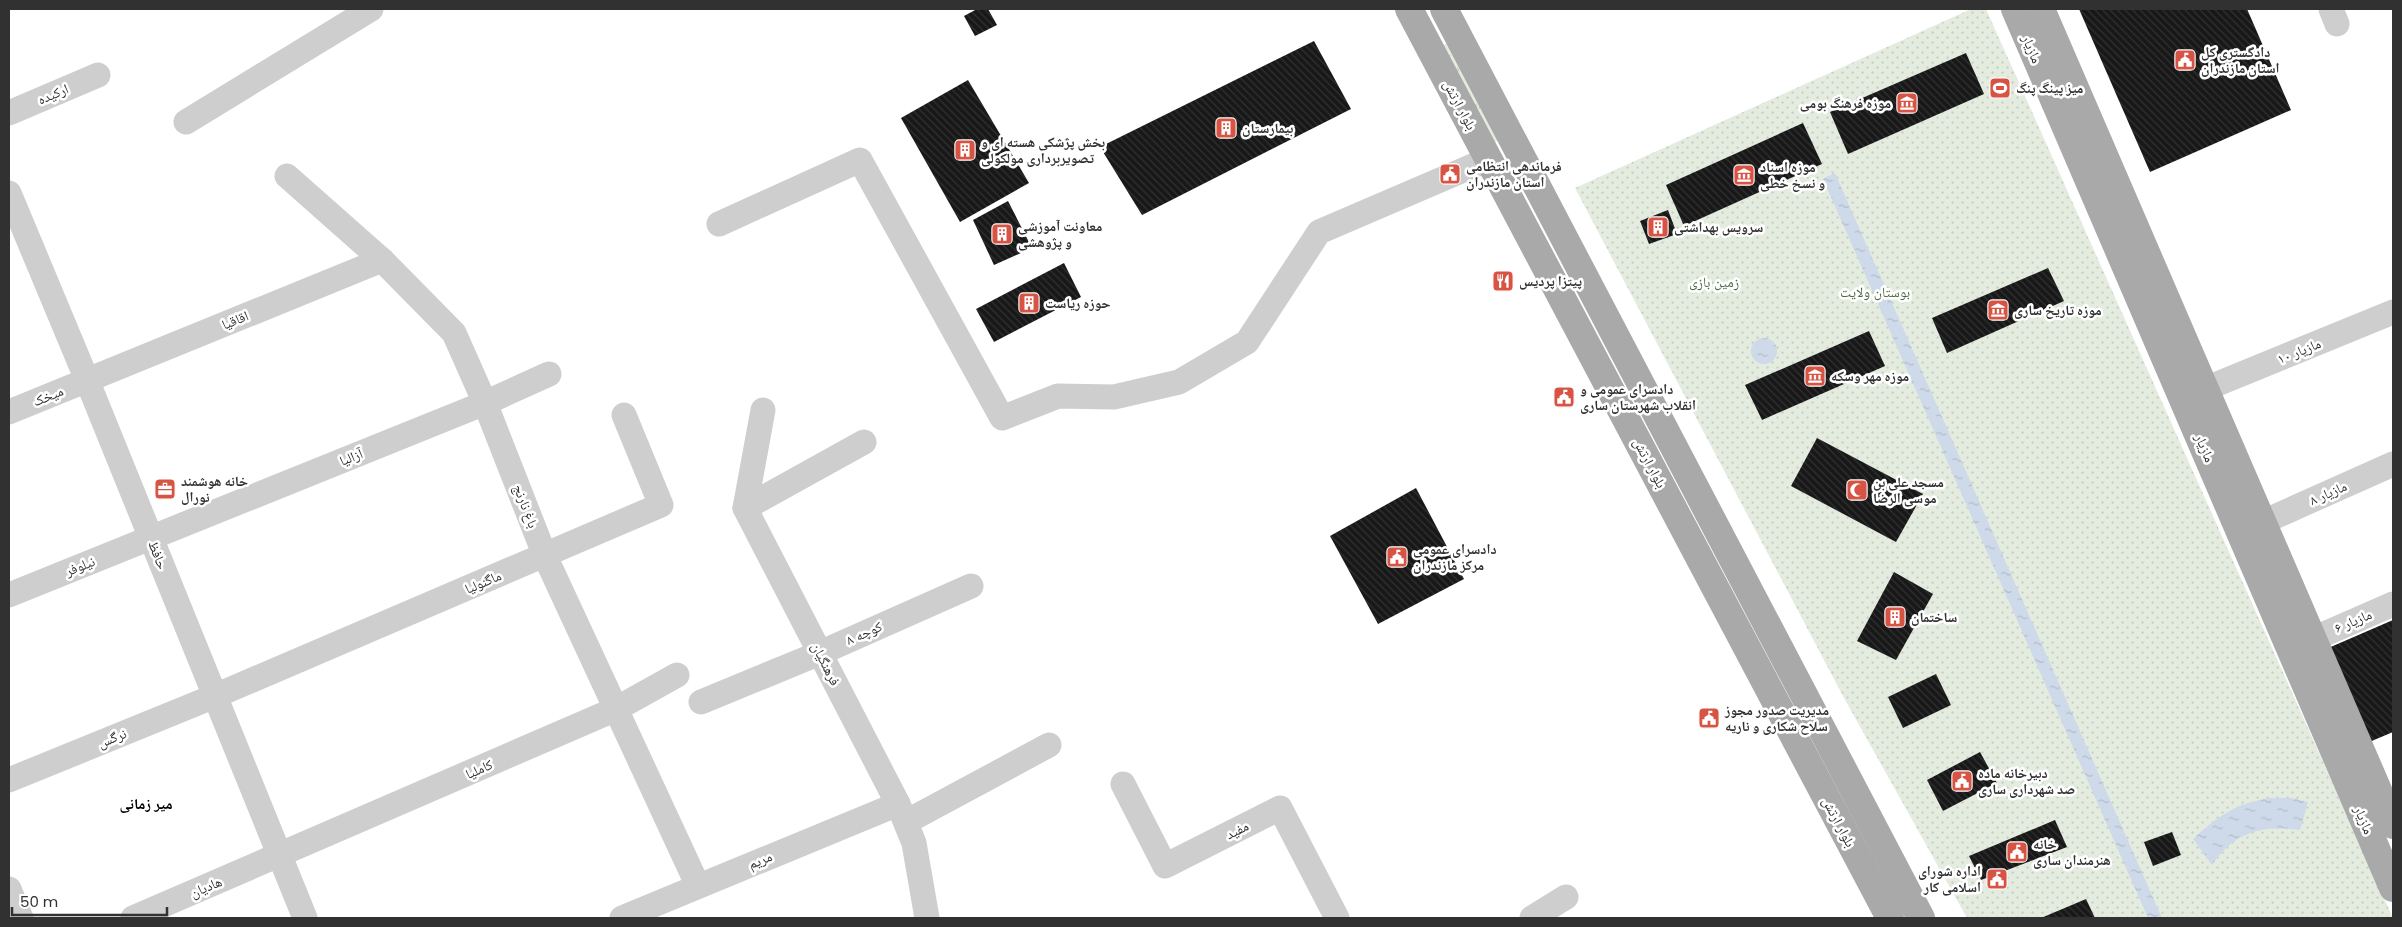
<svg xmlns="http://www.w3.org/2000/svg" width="2402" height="927" viewBox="0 0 2402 927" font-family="Poppins,'Noto Naskh Arabic',sans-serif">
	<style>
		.grass { fill: url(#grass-tufts) }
		.park { fill: url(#park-dots) }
		.water { fill: url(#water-ripples) }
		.building { fill: url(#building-back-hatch) }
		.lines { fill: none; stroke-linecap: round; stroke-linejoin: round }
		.minor { stroke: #cecece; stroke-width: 25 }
		.major { stroke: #a9a9a9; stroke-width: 28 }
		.labels { text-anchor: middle; stroke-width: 5; stroke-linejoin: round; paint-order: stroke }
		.street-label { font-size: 14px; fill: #313131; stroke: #fff }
		.poi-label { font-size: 14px; font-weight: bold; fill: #313131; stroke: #fff; text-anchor: start }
		.park-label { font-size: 14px; fill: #4d6941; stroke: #fff }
		.neighbourhood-label { font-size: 15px; font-weight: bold; fill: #000; stroke: #fff }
	</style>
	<defs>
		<pattern id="grass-tufts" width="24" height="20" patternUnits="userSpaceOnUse" patternTransform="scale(1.25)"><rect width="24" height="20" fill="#e4ece0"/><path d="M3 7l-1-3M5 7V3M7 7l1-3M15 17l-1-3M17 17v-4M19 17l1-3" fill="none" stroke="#c4cbc1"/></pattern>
		<pattern id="park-dots" width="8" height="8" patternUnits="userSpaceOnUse" patternTransform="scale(1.25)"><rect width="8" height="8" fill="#e4ece0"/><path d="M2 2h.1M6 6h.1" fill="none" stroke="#c4cbc1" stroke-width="1.8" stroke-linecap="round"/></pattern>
		<pattern id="water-ripples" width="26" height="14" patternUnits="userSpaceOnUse" patternTransform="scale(1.25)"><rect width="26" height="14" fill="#cedaea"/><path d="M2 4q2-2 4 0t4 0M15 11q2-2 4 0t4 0" fill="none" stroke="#b1bcc9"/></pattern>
		<pattern id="building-back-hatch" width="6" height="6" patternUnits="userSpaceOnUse" patternTransform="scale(1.25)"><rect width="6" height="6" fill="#181818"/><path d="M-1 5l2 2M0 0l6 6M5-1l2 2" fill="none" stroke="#313131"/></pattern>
	</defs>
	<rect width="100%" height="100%" fill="#fff"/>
	<path class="grass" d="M 1453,41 L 1503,138 L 1491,144 L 1442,45 Z"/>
	<path class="park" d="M 1971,9 L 1986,9 L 2393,918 L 1967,918 L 1844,698 L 1575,188 Z"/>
	<g class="water">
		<path d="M 1835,173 L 2162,918 L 2148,918 L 1823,179 Z"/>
		<circle cx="1764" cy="351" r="13"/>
		<path d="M 2270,798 L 2292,798 L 2308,802 L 2300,830 C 2261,825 2235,832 2212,865 L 2193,839 C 2218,816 2236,803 2270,798 Z"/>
	</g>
	<g class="building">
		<path d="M 977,9 L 988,9 L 997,25 L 975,36 L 964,16 Z"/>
		<path d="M 2079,9 L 2247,9 L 2291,110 L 2150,172 Z"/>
		<path d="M 1314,41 L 1351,109 L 1142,215 L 1100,147 Z"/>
		<path d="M 1966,53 L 1984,94 L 1848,154 L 1830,112 Z"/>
		<path d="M 968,80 L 1029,183 L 960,222 L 901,118 Z"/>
		<path d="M 1803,123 L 1822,164 L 1684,226 L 1666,185 Z"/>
		<path d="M 1008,201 L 1032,248 L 994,265 L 973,220 Z"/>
		<path d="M 1668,210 L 1677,234 L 1649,244 L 1640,221 Z"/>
		<path d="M 1064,263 L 1081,297 L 994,342 L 976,309 Z"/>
		<path d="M 2048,268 L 2064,301 L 1947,353 L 1932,318 Z"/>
		<path d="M 1869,331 L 1885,366 L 1762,420 L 1745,385 Z"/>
		<path d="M 1817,438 L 1923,494 L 1896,542 L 1791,486 Z"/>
		<path d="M 1416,488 L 1464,579 L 1378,624 L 1330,536 Z"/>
		<path d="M 1894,572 L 1933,594 L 1896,660 L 1857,641 Z"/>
		<path d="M 2393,620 L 2393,732 L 2367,743 L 2326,649 Z"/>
		<path d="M 1936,674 L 1951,705 L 1903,728 L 1888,697 Z"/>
		<path d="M 1980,752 L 1997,783 L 1943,811 L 1927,780 Z"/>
		<path d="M 2055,820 L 2067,847 L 1981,880 L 1969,856 Z"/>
		<path d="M 2172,832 L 2181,855 L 2153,866 L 2144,842 Z"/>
		<path d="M 2086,899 L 2095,918 L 2041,918 Z"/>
	</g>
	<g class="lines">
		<g class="minor">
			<path d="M 2331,9 L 2337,24"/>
			<path d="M 9,113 L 98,75"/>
			<path d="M 186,122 L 371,9"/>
			<path d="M 287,176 L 382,260 L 454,333 L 485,403 L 545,556 L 698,886"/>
			<path d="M 9,193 L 87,380 L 305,918"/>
			<path d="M 719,224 L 860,160 L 1002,418 L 1058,396 L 1114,397 L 1179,382 L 1247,342 L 1319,232 L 1489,159"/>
			<path d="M 2205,389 L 2393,312"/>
			<path d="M 763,410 L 745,508 L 898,804 L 914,843 L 927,918"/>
			<path d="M 9,412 L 382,260"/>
			<path d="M 745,508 L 864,442"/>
			<path d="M 2263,522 L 2393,464"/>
			<path d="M 9,595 L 485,403 L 549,374"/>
			<path d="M 2313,639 L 2393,604"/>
			<path d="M 701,702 L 820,653 L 971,586"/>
			<path d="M 9,780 L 215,696 L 661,505 L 624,415"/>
			<path d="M 1123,784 L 1165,866 L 1280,808 L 1337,918"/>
			<path d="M 906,822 L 1049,745"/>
			<path d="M 9,889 L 21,918"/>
			<path d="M 133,918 L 616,709 L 677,675"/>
			<path d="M 622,918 L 898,804"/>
			<path d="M 1532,918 L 1566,897"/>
		</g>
		<g class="major">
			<path d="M 1409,9 L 1890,918"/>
			<path d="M 1444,9 L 1921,918"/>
			<path d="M 2015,9 L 2393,888"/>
			<path d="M 2041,9 L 2393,825"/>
		</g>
	</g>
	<defs>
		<g id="civic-square" transform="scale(1.125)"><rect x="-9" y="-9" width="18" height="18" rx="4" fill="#d75444" stroke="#fff"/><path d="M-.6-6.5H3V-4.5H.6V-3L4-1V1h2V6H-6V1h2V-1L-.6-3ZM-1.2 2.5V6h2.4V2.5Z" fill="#fff"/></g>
		<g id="stadium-square" transform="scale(1.125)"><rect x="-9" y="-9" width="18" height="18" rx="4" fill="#d75444" stroke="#fff"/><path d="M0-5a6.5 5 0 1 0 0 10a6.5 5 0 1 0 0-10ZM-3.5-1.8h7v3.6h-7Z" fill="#fff"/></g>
		<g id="museum-square" transform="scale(1.125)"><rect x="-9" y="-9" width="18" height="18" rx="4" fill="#d75444" stroke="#fff"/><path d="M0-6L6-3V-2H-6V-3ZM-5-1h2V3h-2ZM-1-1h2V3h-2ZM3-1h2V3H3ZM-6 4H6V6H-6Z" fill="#fff"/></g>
		<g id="building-square" transform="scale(1.125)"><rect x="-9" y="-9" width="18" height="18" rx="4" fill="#d75444" stroke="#fff"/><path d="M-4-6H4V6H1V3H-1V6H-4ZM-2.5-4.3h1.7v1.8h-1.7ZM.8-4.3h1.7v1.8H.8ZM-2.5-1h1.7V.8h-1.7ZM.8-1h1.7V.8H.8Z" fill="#fff"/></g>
		<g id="restaurant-square" transform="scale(1.125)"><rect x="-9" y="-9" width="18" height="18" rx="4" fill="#d75444" stroke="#fff"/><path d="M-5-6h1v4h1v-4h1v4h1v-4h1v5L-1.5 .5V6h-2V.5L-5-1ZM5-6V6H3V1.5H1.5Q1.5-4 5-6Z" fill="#fff"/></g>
		<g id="office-square" transform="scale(1.125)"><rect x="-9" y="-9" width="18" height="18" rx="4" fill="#d75444" stroke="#fff"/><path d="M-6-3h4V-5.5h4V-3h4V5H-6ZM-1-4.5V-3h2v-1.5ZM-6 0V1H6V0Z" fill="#fff"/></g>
		<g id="mosque-square" transform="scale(1.125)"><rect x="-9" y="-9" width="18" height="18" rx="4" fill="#d75444" stroke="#fff"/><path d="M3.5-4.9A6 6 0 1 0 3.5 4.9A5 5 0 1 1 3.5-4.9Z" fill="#fff"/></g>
	</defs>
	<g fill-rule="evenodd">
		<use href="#civic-square" x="2185" y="60"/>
		<use href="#stadium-square" x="2000" y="88"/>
		<use href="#museum-square" x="1907" y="103"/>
		<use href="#building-square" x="1226" y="128"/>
		<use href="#building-square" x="965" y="150"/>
		<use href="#civic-square" x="1450" y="174"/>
		<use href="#museum-square" x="1744" y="175"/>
		<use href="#building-square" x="1658" y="227"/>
		<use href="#building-square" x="1002" y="234"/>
		<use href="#restaurant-square" x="1503" y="281"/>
		<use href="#building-square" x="1029" y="303"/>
		<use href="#museum-square" x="1998" y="310"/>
		<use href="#museum-square" x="1815" y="376"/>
		<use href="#civic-square" x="1564" y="397"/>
		<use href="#office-square" x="165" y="489"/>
		<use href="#mosque-square" x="1857" y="490"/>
		<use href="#civic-square" x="1397" y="557"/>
		<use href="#building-square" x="1895" y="617"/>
		<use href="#civic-square" x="1709" y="718"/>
		<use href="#civic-square" x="1962" y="781"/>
		<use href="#civic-square" x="2017" y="852"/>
		<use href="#civic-square" x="1997" y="879"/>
	</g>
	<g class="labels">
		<g class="street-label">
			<text transform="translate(2032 49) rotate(67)" y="5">مازیار</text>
			<text transform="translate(53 94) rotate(-23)" y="5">ارکیده</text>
			<text transform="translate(1460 105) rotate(62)" y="5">بلوار ارتش</text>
			<text transform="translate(235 320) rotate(-22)" y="5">اقاقیا</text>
			<text transform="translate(2299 351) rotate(-22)" y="5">مازیار ١٠</text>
			<text transform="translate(48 396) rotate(-22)" y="5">میخک</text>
			<text transform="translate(2205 448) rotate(67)" y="5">مازیار</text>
			<text transform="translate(351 457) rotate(-22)" y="5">آزالیا</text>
			<text transform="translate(1650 463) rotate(62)" y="5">بلوار ارتش</text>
			<text transform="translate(2328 493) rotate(-24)" y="5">مازیار ٨</text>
			<text transform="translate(526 506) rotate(69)" y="5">باغ نارنج</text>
			<text transform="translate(158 555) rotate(68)" y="5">حافظ</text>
			<text transform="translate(80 566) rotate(-22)" y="5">نیلوفر</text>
			<text transform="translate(483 582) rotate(-23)" y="5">ماگنولیا</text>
			<text transform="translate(2353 621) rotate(-23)" y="5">مازیار ۶</text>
			<text transform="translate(864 633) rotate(-24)" y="5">کوچه ۸</text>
			<text transform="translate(826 664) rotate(63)" y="5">فرهنگیان</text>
			<text transform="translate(112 738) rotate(-22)" y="5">نرگس</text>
			<text transform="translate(479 769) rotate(-24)" y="5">کاملیا</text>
			<text transform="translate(2364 820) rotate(67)" y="5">مازیار</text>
			<text transform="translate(1839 822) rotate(62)" y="5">بلوار ارتش</text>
			<text transform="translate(1237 830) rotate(-27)" y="5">مفید</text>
			<text transform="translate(760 860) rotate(-22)" y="5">مریم</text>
			<text transform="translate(206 887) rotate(-23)" y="5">هادیان</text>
		</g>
		<g class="poi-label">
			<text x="2201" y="57">دادگستری کل<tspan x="2201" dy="16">استان مازندران</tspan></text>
			<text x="2016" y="93">میز پینگ پنگ</text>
			<text x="1891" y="108" text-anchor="end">موزه فرهنگ بومی</text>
			<text x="1242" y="133">بیمارستان</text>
			<text x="981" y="147">بخش پژشکی هسته ای و<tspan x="981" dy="16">تصویربرداری مولکولی</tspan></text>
			<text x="1466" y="171">فرماندهی انتظامی<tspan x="1466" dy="16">استان مازندران</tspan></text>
			<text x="1760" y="172">موزه اسناد<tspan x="1760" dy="16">و نسخ خطی</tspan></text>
			<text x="1018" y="231">معاونت آموزشی<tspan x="1018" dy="16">و پژوهشی</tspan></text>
			<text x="1674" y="232">سرویس بهداشتی</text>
			<text x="1519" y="286">پیتزا پردیس</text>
			<text x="1045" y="308">حوزه ریاست</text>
			<text x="2014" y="315">موزه تاریخ ساری</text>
			<text x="1831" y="381">موزه مهر وسکه</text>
			<text x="1580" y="394">دادسرای عمومی و<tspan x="1580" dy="16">انقلاب شهرستان ساری</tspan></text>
			<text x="181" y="486">خانه هوشمند<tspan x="181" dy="16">نورال</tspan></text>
			<text x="1873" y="487">مسجد علی بن<tspan x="1873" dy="16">موسی الرضا</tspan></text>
			<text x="1413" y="554">دادسرای عمومی<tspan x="1413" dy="16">مرکز مازندران</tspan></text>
			<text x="1911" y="622">ساختمان</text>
			<text x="1725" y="715">مدیریت صدور مجوز<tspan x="1725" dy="16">سلاح شکاری و ناریه</tspan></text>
			<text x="1978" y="778">دبیرخانه ماده<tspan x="1978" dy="16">صد شهرداری ساری</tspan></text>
			<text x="2033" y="849">خانه<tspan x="2033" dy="16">هنرمندان ساری</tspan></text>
			<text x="1981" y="876" text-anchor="end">اداره شورای<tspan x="1981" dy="16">اسلامی کار</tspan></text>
		</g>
		<g class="park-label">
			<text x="1714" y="287">زمین بازی</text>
			<text x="1875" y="297">بوستان ولایت</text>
		</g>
		<g class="neighbourhood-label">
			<text x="146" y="809">میر زمانی</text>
		</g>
	</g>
	<rect width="2402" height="927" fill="none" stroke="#313131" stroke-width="20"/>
	<path d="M12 907v8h155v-8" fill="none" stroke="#313131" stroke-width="2.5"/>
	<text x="20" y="907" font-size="15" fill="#313131" stroke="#ffffff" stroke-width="4" paint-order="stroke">50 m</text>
</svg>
